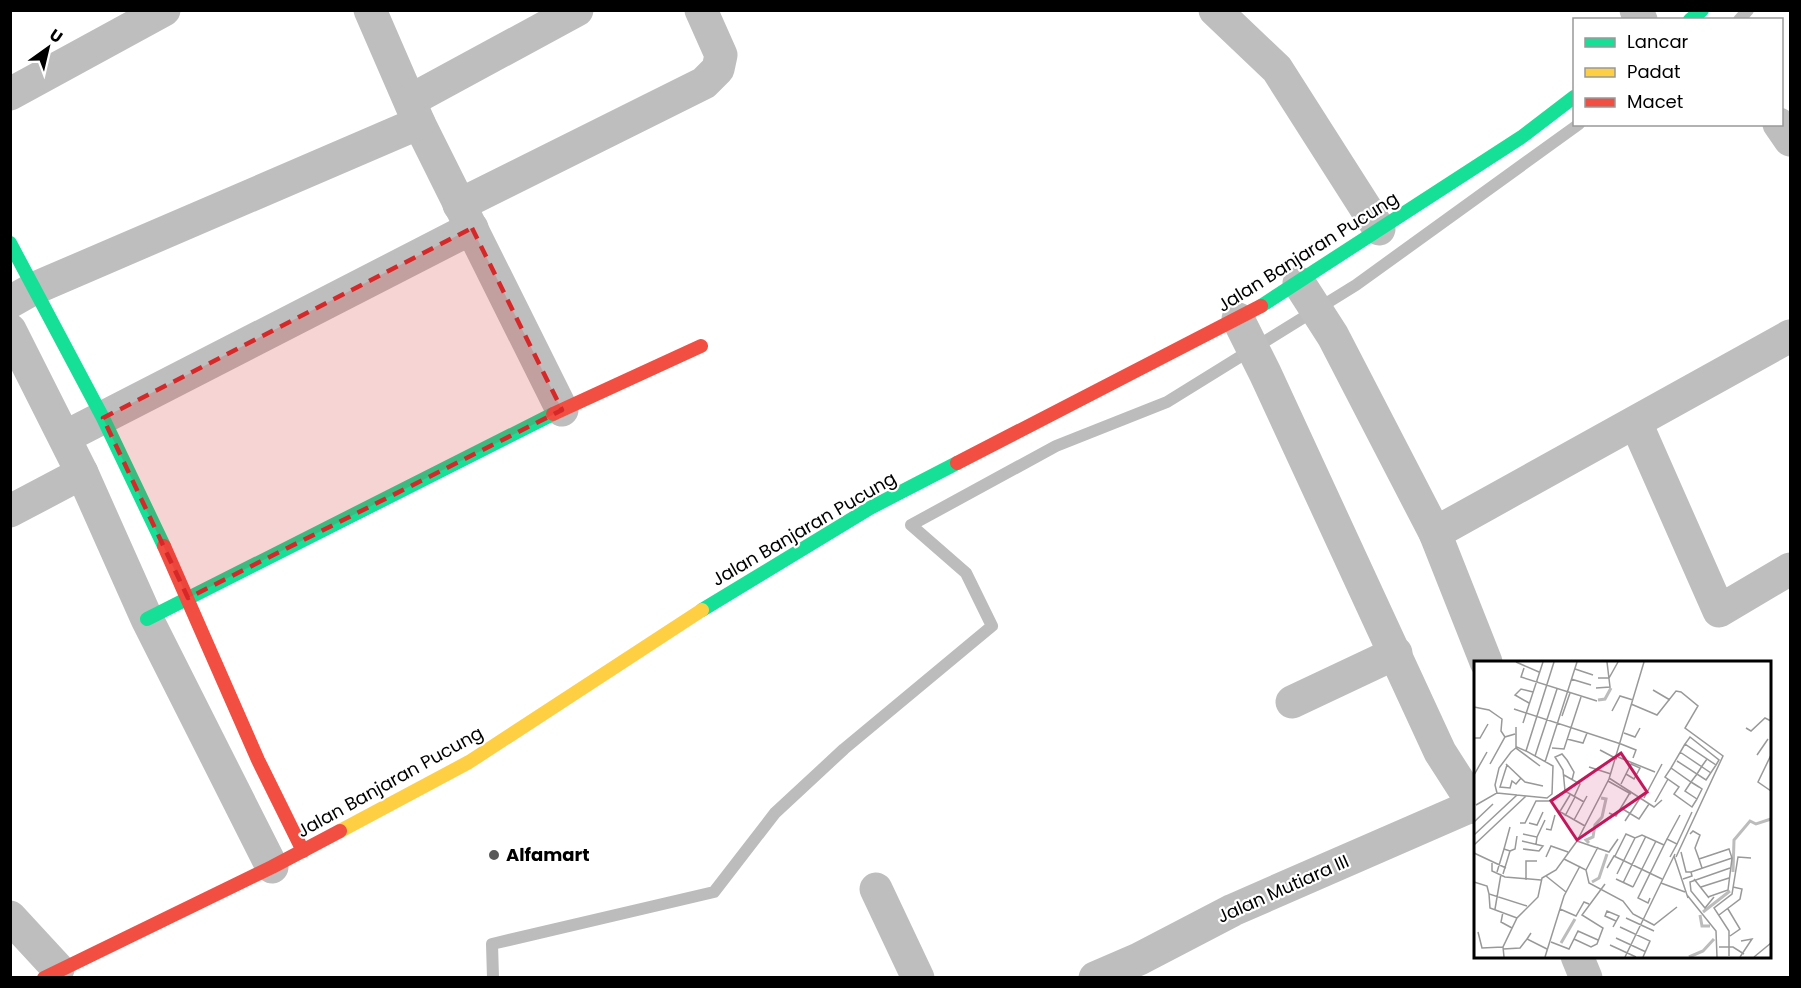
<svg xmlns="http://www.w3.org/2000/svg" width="1801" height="988" viewBox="0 0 1801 988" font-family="Poppins,sans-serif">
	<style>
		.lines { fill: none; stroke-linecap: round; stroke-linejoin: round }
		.stream { stroke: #bcbcbc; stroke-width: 12 }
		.street { stroke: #bebebe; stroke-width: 33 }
		.fast { stroke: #16e098; stroke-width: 14 }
		.slow { stroke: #ffcf43; stroke-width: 14 }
		.jam { stroke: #f24e42; stroke-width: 14 }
		.marked { fill: #d62828; fill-opacity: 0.2; stroke: #d62828; stroke-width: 4.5; stroke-dasharray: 12 8; stroke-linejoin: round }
		.poi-dot { fill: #595959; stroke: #fff; stroke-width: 2 }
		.labels { text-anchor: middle; stroke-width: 4.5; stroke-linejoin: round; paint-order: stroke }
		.street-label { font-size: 18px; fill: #000; stroke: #fff }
		.poi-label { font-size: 18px; font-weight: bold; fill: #000; stroke: #fff; text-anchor: start }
		.inset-river { fill: none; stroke: #bcbcbc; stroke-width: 3 }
		.inset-road { fill: none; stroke: #999; stroke-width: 1.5 }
		.view { fill: #c2185b; fill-opacity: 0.15; stroke: #c2185b; stroke-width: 3 }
		.inset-edge { fill: none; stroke: #000; stroke-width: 3 }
	</style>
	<rect width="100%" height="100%" fill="#fff"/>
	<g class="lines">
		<g class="stream">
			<path d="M 1739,20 L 1748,10"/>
			<path d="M 493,978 L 492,944 L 714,892 L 775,813 L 844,749 L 992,626 L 966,573 L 911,525 L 1056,446 L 1167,402 L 1356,285 L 1579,124"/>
		</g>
		<g class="street">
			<path d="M 370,10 L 419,123 L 562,410"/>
			<path d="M 1215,10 L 1277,69 L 1379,229"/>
			<path d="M 1636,10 L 1641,20"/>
			<path d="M 10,94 L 164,10"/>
			<path d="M 411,100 L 577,10"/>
			<path d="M 1779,124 L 1790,140"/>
			<path d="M 459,205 L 704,83 L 718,69 L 721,55 L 701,10"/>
			<path d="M 1299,283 L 1333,336 L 1435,533 L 1486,662"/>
			<path d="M 10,302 L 33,289 L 419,123"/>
			<path d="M 1238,319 L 1265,373 L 1440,752 L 1476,808"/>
			<path d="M 10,330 L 82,473 L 147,619 L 272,867"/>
			<path d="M 1636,423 L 1719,611 L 1790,569"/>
			<path d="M 65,437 L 472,228"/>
			<path d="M 10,511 L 82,473"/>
			<path d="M 1435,533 L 1790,336"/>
			<path d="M 1292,702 L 1396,653"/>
			<path d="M 876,889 L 918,978"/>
			<path d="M 10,917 L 58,969"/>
			<path d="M 1577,956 L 1586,978"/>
			<path d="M 1095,978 L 1139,959 L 1233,910 L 1476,804"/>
		</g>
		<g class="fast">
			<path d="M 1690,20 L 1702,10"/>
			<path d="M 10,243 L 103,418 L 164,546"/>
			<path d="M 1261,306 L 1523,136 L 1574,97"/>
			<path d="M 702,610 L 870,508 L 957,463"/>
			<path d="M 147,619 L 553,414"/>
		</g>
		<path class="slow" d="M 340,831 L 469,762 L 702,610"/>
		<g class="jam">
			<path d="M 553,414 L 701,346"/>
			<path d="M 957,463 L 1261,306"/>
			<path d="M 164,546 L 258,760 L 303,851"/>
			<path d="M 44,978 L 272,867 L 340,831"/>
		</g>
	</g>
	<path class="marked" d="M 472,228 L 562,410 L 188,598 L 103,418 Z"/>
	<circle class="poi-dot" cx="494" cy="855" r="6"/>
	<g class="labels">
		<g class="street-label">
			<text transform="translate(1308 252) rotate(-32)" y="6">Jalan Banjaran Pucung</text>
			<text transform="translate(804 529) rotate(-30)" y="6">Jalan Banjaran Pucung</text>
			<text transform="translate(390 782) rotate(-29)" y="6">Jalan Banjaran Pucung</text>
			<text transform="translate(1283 889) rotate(-24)" y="6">Jalan Mutiara III</text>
		</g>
		<g class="poi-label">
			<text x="506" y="861">Alfamart</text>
		</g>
	</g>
	<g transform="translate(1474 661)">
		<rect width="297" height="297" fill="#fff"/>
		<path class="inset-river" d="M 124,39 L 131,38 L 137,27M 115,182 L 112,179 L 119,176 L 121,164 L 128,156 L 132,138 L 127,137M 259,211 L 260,179 L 276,160 L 282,163 L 297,158M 118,221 L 125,217 L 133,193M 229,251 L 256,230M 226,254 L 228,265 L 236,265M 87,282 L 101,258M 215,296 L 229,290 L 240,278"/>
		<path class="inset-road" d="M 42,1 L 65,11M 50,7 L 47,16 L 123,40M 101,8 L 119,14M 124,17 L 135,17 L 144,1M 97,18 L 117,24M 122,27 L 136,26 L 133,1M 179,29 L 196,39M 55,42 L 41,34 L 47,28 L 59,31M 157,43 L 183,54 L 202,30 L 207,31 L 224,45 L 211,67 L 249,95 L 202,196M 0,46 L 15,49 L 28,58 L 27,70 L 31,76M 40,48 L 147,83 L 162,89 L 159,97M 138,50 L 146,35 L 159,39M 88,55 L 96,32M 49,62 L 69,1M 42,66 L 42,87 L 66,105M 272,67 L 277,70 L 291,57 L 297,60M 150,72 L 161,76 L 166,67M 0,77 L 6,77 L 14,63M 93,78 L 109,82 L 113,72M 78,87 L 90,88 L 107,36M 126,89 L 143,98M 206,91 L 237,112M 283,94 L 294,78M 297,94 L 284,121 L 297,130M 61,95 L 83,28M 144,96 L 181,111M 203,100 L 232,119 L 242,104 L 245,99 L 216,76 L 211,83 L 242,104M 71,101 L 103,1M 16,103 L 31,76 L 41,73M 32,103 L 51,121 L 69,125M 33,104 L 26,126 L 36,127 L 38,120 L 42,123 L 47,117M 115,106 L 137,113M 197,107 L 211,83M 0,114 L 13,91M 90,114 L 106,123 L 100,136M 135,117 L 180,146 L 188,139M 134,120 L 157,133M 147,123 L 157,103 L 166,107 L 160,118 L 152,113M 91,130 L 89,109 L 81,96 L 88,93 L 93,99 L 100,111 L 98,119M 91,130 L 110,141M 23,132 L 43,134M 170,137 L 188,103M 223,138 L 218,146 L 200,133 L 205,126 L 191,116 L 197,107 L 217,121 L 225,126 L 228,128 L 223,138 L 211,130 L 217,121 L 223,113 L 228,105 L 233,98M 181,141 L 194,118M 2,144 L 23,132 L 21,124 L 25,107 L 37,91 L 43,86 L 52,90M 147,147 L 165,158 L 175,143M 83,149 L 111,165M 85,152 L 96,134M 135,152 L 142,155 L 157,130M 91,155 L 101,136M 100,159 L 113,135M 151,160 L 166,137M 0,161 L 19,143M 46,162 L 51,162 L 62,140 L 75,140 L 91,130M 55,162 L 63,164 L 69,151M 72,168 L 77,169 L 81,154M 49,173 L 63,176 L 62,183M 216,173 L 219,170 L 226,174 L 221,187 L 225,198M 0,174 L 43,134 L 73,137 L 78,133 L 79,105 L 52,90 L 80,1M 63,176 L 71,159M 193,178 L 206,154M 48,180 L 69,185 L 65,190 L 49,188M 103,180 L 135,191 L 144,178M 203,183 L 218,151M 0,184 L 52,135M 36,190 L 41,188 L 43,175M 207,191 L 212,211 L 217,211M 0,192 L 32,207M 141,195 L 152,173 L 161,177 L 168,174 L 190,184M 200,195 L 214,237M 72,196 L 77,185 L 94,191M 90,198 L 112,209 L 115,222 L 149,240 L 159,253 L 180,264 L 203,246M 18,202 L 18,210 L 31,216 L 67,219M 133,207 L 140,195 L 188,218M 228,207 L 225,198 L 255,188 L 258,197 L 254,229 L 234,236M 112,209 L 124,186M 23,211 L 30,188M 29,213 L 36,190 L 30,188 L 36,166M 143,213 L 161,177M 72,215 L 92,231M 142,218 L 159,226M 209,218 L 218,215 L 217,211 L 258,197M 220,218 L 235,237M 52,219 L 52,200 L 63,200M 0,221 L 13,225 L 15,233 L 53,245M 149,222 L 172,175M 187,222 L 211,231M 159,226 L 182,180M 227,226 L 255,217M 15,233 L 16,247 L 43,257M 213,234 L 242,270 L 243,296M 240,236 L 231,247 L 217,230 L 216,221 L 256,207M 176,237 L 174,242 L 164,237 L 193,178 L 203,183 L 196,196M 21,248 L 27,213M 86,248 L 102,255 L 110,241 L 115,243M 254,248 L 266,268 L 256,275M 29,251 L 27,261 L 38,267M 245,254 L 266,238 L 268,228 L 259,226M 152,257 L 180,270M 139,266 L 145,255 L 133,250 L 131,255 L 142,260M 146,266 L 176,280 L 169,296M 4,271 L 8,287 L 29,286M 57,272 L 53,278 L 73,288M 142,277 L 172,291M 100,278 L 117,286 L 123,283 L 129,267 L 108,254 L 131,223M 77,281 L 95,288 L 104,270 L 124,279M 136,284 L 162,296M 245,286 L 259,286 L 270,293M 29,288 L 46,287 L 53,278M 255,295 L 255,270 L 240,247 L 258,233 L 264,196 L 277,197M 30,296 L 29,286 L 43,257 L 64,236 L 68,217 L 82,209 L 103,180 L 135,118 L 170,1M 71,296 L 90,235 L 106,205M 151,296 L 201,193M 266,296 L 278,278 L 267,280M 280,296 L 297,282"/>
		<path class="view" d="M 147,92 L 173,131 L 103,179 L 77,140 Z"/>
		<rect width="297" height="297" class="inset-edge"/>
	</g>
	<rect width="1801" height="988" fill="none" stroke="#000000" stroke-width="24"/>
	<rect x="1573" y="18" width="210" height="108" fill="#ffffff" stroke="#999999" stroke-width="1.5"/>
	<rect x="1585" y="38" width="30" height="9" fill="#16e098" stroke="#999999" stroke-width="1.5"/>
	<text x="1627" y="48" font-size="18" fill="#000000">Lancar</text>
	<rect x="1585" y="68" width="30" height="9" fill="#ffcf43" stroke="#999999" stroke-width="1.5"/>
	<text x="1627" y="78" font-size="18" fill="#000000">Padat</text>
	<rect x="1585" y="98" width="30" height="9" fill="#f24e42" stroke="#999999" stroke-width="1.5"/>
	<text x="1627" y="108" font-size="18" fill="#000000">Macet</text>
	<g transform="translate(48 48) rotate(34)" stroke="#ffffff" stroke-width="4.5" paint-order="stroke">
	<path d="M0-4.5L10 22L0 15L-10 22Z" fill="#000000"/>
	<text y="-9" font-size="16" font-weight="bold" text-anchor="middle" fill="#000000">U</text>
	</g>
</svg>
